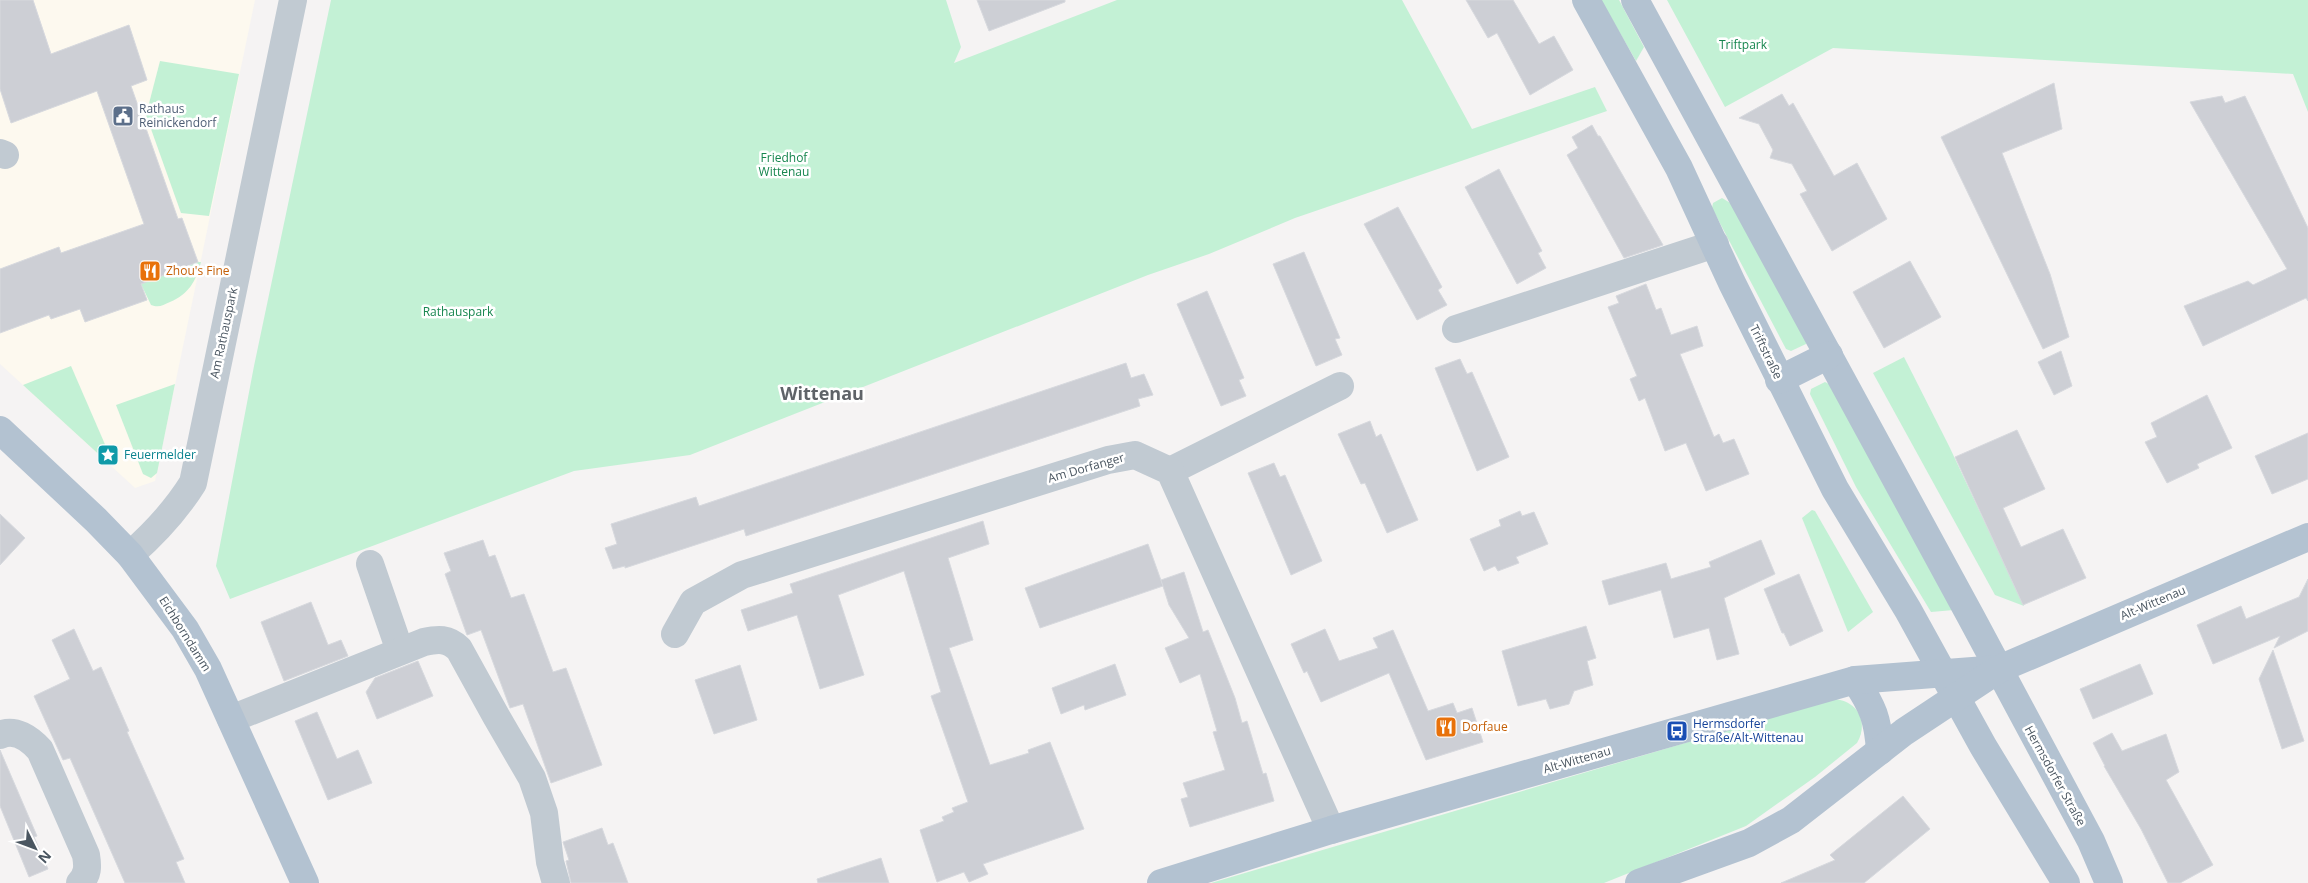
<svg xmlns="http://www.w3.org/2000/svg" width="2308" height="883" viewBox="0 0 2308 883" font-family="'Open Sans',sans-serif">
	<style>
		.commercial { fill: #fdf9ef }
		.green { fill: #c3f1d5 }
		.building { fill: #cdcfd5; stroke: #d7d9de }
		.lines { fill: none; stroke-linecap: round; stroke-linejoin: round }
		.minor { stroke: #c1cad2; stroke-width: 28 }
		.major { stroke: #b3c2d1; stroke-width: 28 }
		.labels { text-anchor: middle; stroke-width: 5; stroke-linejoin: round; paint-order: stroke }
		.park-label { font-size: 12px; fill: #17864f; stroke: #fff }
		.service-label { font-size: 12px; fill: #4e5e75; stroke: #fff; text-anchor: start }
		.food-label { font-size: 12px; fill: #c56008; stroke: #fff; text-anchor: start }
		.street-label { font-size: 12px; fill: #4a5661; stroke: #fff }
		.culture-label { font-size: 12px; fill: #0d838f; stroke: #fff; text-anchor: start }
		.transit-label { font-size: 12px; fill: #164399; stroke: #fff; text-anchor: start }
		.district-label { font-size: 18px; font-weight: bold; fill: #5f6368; stroke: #fff }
	</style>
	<rect width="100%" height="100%" fill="#f5f3f3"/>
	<path class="commercial" d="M 0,0 L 255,0 L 155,481 L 135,488 L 0,364 Z"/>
	<g class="green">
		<path d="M 331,0 L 946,0 L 961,47 L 954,63 L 1117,0 L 1402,0 L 1472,129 L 1595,87 L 1607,111 L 1295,218 L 1209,254 L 1148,275 L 690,455 L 574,471 L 230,599 L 216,566 L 254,366 Z"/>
		<path d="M 1601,0 L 1619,0 L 1644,47 L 1636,61 Z"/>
		<path d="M 1667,0 L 2308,0 L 2308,112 L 2293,74 L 1833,48 L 1725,107 Z"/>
		<path d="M 160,61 L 239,74 L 209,216 L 181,213 L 146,115 Z"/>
		<path d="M 1722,198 L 1732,204 L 1806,338 L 1806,344 L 1791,351 L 1786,349 L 1712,208 L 1713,203 Z"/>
		<path d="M 198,262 L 201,262 C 196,281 189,294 170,302 C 163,305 159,308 151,305 L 141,284 Z"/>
		<path d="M 1904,357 L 1949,446 L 2024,606 L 1995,595 L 1873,373 Z"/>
		<path d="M 71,366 L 107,449 L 106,461 L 23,385 Z"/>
		<path d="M 1825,382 L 1829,384 L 1954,610 L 1931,612 L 1856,487 L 1810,394 L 1811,389 Z"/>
		<path d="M 175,384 L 157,473 L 151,478 L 143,474 L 116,405 Z"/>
		<path d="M 1812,510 L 1815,511 L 1873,612 L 1848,632 L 1802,518 Z"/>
		<path d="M 1834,699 C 1858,701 1869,722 1857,743 L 1815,777 L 1746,826 L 1604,883 L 1211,883 Z"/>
	</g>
	<g class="building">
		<path d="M 0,0 L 33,0 L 51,54 L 129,25 L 147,80 L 131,86 L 178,219 L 182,218 L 198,262 L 141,284 L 147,300 L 85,322 L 80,309 L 51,319 L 49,315 L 0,333 L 0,269 L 59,247 L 61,253 L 144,224 L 97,91 L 11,123 L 0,89 Z"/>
		<path d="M 977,0 L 1065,0 L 1065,2 L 989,31 Z"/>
		<path d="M 1466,0 L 1513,0 L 1539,44 L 1554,36 L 1573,70 L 1530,95 L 1497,33 L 1488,38 Z"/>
		<path d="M 2054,83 L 2062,129 L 2002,153 L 2050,274 L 2069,337 L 2043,349 L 1941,137 Z"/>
		<path d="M 1782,94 L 1789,106 L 1793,103 L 1834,176 L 1857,163 L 1887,219 L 1832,251 L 1800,194 L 1807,191 L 1792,164 L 1770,158 L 1773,150 L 1759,124 L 1739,118 Z"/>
		<path d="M 2222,96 L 2225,103 L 2245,96 L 2308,228 L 2308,301 L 2306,298 L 2203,346 L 2184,306 L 2248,281 L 2253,285 L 2287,269 L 2190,102 Z"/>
		<path d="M 1592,125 L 1598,136 L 1600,136 L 1663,245 L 1624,258 L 1567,155 L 1578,148 L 1572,137 Z"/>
		<path d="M 1499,169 L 1542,251 L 1538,253 L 1546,268 L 1517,284 L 1465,187 Z"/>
		<path d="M 1398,207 L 1442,287 L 1438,290 L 1447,305 L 1417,320 L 1364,224 Z"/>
		<path d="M 1304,252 L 1340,338 L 1335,339 L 1342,355 L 1316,366 L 1273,264 Z"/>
		<path d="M 1910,261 L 1941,317 L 1884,348 L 1853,292 Z"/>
		<path d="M 1646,284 L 1656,310 L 1661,308 L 1671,335 L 1697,326 L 1703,346 L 1680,354 L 1714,437 L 1719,434 L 1723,443 L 1734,439 L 1749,474 L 1706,491 L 1686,443 L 1665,451 L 1645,398 L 1639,401 L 1630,379 L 1637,376 L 1608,307 L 1619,303 L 1616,296 Z"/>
		<path d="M 1207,291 L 1244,378 L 1239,380 L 1246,396 L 1221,406 L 1177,304 Z"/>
		<path d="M 2061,351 L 2072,386 L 2054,395 L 2038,362 Z"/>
		<path d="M 1460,359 L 1467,374 L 1472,372 L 1509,457 L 1477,471 L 1435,368 Z"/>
		<path d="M 1126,363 L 1131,378 L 1144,374 L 1153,395 L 1138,399 L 1140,406 L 746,536 L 744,529 L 625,568 L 625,566 L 613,569 L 605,548 L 617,544 L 611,524 L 696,497 L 699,506 Z"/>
		<path d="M 2207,395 L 2232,448 L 2197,464 L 2199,468 L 2167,483 L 2145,442 L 2157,437 L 2151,423 Z"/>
		<path d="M 1370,421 L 1376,437 L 1381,434 L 1418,520 L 1387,533 L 1365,483 L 1361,484 L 1338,434 Z"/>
		<path d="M 2017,430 L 2045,489 L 2003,508 L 2021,547 L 2063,529 L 2086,578 L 2023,605 L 1955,457 Z"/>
		<path d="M 2308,433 L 2308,479 L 2272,494 L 2255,456 Z"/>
		<path d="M 1274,463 L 1280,477 L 1285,475 L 1322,561 L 1291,575 L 1248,473 Z"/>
		<path d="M 1520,511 L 1522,516 L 1534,512 L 1548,544 L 1516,557 L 1519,563 L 1498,571 L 1495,566 L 1484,571 L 1470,539 L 1501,526 L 1499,520 Z"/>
		<path d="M 0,514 L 25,538 L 0,565 Z"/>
		<path d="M 983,521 L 989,544 L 948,558 L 973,640 L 949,648 L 990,765 L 1029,753 L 1028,750 L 1050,742 L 1084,829 L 983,864 L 988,874 L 969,882 L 964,872 L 937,882 L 920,830 L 944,821 L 942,817 L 954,812 L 952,808 L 968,802 L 931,696 L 941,692 L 904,571 L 838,595 L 864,675 L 820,689 L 797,615 L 748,631 L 741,610 L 793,593 L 790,584 Z"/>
		<path d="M 483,540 L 489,557 L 495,555 L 511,598 L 524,594 L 553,672 L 566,668 L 602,765 L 551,783 L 523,704 L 510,708 L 481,630 L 467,635 L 445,574 L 451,571 L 444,553 Z"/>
		<path d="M 1761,540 L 1775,574 L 1724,598 L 1739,654 L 1717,660 L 1709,628 L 1674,638 L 1661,590 L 1609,605 L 1602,581 L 1666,563 L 1671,579 L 1711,567 L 1709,562 Z"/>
		<path d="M 1148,544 L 1163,586 L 1040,628 L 1025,588 Z"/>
		<path d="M 1184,572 L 1203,632 L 1208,630 L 1235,698 L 1242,723 L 1247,721 L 1263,774 L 1266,773 L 1274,801 L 1190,827 L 1181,799 L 1188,797 L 1183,783 L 1225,770 L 1213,732 L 1217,731 L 1200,674 L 1180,683 L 1165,648 L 1189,638 L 1169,605 L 1161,580 Z"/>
		<path d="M 1799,574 L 1823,631 L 1790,646 L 1784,633 L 1782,633 L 1764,589 Z"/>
		<path d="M 2308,579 L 2308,631 L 2274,648 L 2280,636 L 2213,664 L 2197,625 L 2241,606 L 2246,619 L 2299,597 Z"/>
		<path d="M 311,602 L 328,645 L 341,640 L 348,656 L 284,681 L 261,622 Z"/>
		<path d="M 1586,626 L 1596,658 L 1587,661 L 1593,685 L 1574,691 L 1569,704 L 1550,709 L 1546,699 L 1518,706 L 1502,651 Z"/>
		<path d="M 74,629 L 93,671 L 101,667 L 129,731 L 127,732 L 184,859 L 176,862 L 185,883 L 125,883 L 70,758 L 63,760 L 34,696 L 70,679 L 52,640 Z"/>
		<path d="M 1325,629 L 1339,661 L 1378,648 L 1373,638 L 1393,630 L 1428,711 L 1453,703 L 1457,713 L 1472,708 L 1483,742 L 1426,760 L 1389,673 L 1321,702 L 1307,671 L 1304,673 L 1291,644 Z"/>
		<path d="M 2273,650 L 2304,741 L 2282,749 L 2259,679 Z"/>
		<path d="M 418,661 L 433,696 L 377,719 L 366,692 L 375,678 Z"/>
		<path d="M 1115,664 L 1126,695 L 1085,710 L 1084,705 L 1061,714 L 1052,688 Z"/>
		<path d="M 2140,664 L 2153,694 L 2093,719 L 2080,689 Z"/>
		<path d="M 740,665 L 757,720 L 714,734 L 695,680 Z"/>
		<path d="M 317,712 L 337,759 L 358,750 L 372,783 L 328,800 L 295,721 Z"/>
		<path d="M 2112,733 L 2122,751 L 2166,734 L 2179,772 L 2166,780 L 2213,865 L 2180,883 L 2168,883 L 2141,829 L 2104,766 L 2105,766 L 2093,743 Z"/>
		<path d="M 0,750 L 37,836 L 34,837 L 48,869 L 29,877 L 0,806 Z"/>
		<path d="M 1903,796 L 1930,829 L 1864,883 L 1781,883 L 1835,860 L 1830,855 Z"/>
		<path d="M 602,828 L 608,845 L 613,843 L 628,883 L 571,883 L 566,861 L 569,860 L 563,842 Z"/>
		<path d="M 881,858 L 889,883 L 818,883 L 817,879 Z"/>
	</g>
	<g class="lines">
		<g class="minor">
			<path d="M 0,153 L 5,155"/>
			<path d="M 1456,329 L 1715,244"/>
			<path d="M 1170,471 L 1340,386"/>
			<path d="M 130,555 C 155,533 175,512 193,483 L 293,0"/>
			<path d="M 370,564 L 400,651"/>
			<path d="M 675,634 L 693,602 L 742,575 L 1108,460 L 1135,455 L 1170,471 L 1331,830"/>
			<path d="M 231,719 L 424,642 C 438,639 448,638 459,649 L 496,716 L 532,778 L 544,813 L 550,862 L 556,883"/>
			<path d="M 0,735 C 15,728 30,739 40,750 L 86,855 C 88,867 88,874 80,883"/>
		</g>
		<g class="major">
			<path d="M 1586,0 L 1679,168 L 1732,283 L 1835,489 L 1908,610 L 1983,746 L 2066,883"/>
			<path d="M 1635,0 L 1971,617 L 2091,841 L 2109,883"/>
			<path d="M 1779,380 L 1829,355"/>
			<path d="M 0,430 L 96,520 L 130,555 L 185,629 L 208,669 L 305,883"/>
			<path d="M 1855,680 C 1873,707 1878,719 1880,751"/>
			<path d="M 1161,883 L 1331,830 L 1855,680 L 1999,669"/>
			<path d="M 1639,883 L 1749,843 L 1791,820 L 1904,732 L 1999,669 L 2308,537"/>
		</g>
	</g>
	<defs>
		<g id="civic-square" transform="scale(1.125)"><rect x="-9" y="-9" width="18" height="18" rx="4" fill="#5c6f8a" stroke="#fff"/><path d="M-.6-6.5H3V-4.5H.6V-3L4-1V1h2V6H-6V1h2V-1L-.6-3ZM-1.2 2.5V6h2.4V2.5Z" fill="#fff"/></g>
		<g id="restaurant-square" transform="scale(1.125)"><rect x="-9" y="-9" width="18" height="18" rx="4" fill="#e8710a" stroke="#fff"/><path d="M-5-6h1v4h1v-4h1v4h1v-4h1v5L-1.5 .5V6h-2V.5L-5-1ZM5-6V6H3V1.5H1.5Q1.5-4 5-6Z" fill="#fff"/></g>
		<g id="sight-square" transform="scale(1.125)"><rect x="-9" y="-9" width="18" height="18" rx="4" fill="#0f9aa8" stroke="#fff"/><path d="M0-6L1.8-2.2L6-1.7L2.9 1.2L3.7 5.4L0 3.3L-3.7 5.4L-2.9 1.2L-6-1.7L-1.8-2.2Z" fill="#fff"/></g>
		<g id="bus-square" transform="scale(1.125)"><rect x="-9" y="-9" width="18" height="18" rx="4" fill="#1a4fb4" stroke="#fff"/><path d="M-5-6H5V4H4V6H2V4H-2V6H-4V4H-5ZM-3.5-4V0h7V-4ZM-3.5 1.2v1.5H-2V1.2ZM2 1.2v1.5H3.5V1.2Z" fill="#fff"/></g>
	</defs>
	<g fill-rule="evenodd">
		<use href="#civic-square" x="123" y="116"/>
		<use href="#restaurant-square" x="150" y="271"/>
		<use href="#sight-square" x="108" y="455"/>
		<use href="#restaurant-square" x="1446" y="727"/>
		<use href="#bus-square" x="1677" y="731"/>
	</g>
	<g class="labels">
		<g class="park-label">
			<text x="1743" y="49">Triftpark</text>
			<text x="784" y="162">Friedhof<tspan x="784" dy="14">Wittenau</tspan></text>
			<text x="458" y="316">Rathauspark</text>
		</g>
		<g class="service-label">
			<text x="139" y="113">Rathaus<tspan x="139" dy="14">Reinickendorf</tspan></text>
		</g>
		<g class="food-label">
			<text x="166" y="275">Zhou's Fine</text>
			<text x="1462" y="731">Dorfaue</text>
		</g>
		<g class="street-label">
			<text transform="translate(224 333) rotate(-78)" y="4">Am Rathauspark</text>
			<text transform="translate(1766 352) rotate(64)" y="4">Triftstraße</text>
			<text transform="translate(1086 468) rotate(-16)" y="4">Am Dorfanger</text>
			<text transform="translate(2153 603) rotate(-23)" y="4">Alt-Wittenau</text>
			<text transform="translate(185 634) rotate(58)" y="4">Eichborndamm</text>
			<text transform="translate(1577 760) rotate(-16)" y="4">Alt-Wittenau</text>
			<text transform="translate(2055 776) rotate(61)" y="4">Hermsdorfer Straße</text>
		</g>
		<g class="culture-label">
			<text x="124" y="459">Feuermelder</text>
		</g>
		<g class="transit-label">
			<text x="1693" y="728">Hermsdorfer<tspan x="1693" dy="14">Straße/Alt-Wittenau</tspan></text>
		</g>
		<g class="district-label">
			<text x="822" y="400">Wittenau</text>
		</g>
	</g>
	<g transform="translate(35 848) rotate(132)" stroke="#ffffff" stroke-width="4" paint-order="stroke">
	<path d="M0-4L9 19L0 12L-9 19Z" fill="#4a5661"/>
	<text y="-8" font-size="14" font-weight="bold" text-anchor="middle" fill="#4a5661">N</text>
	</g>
</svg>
